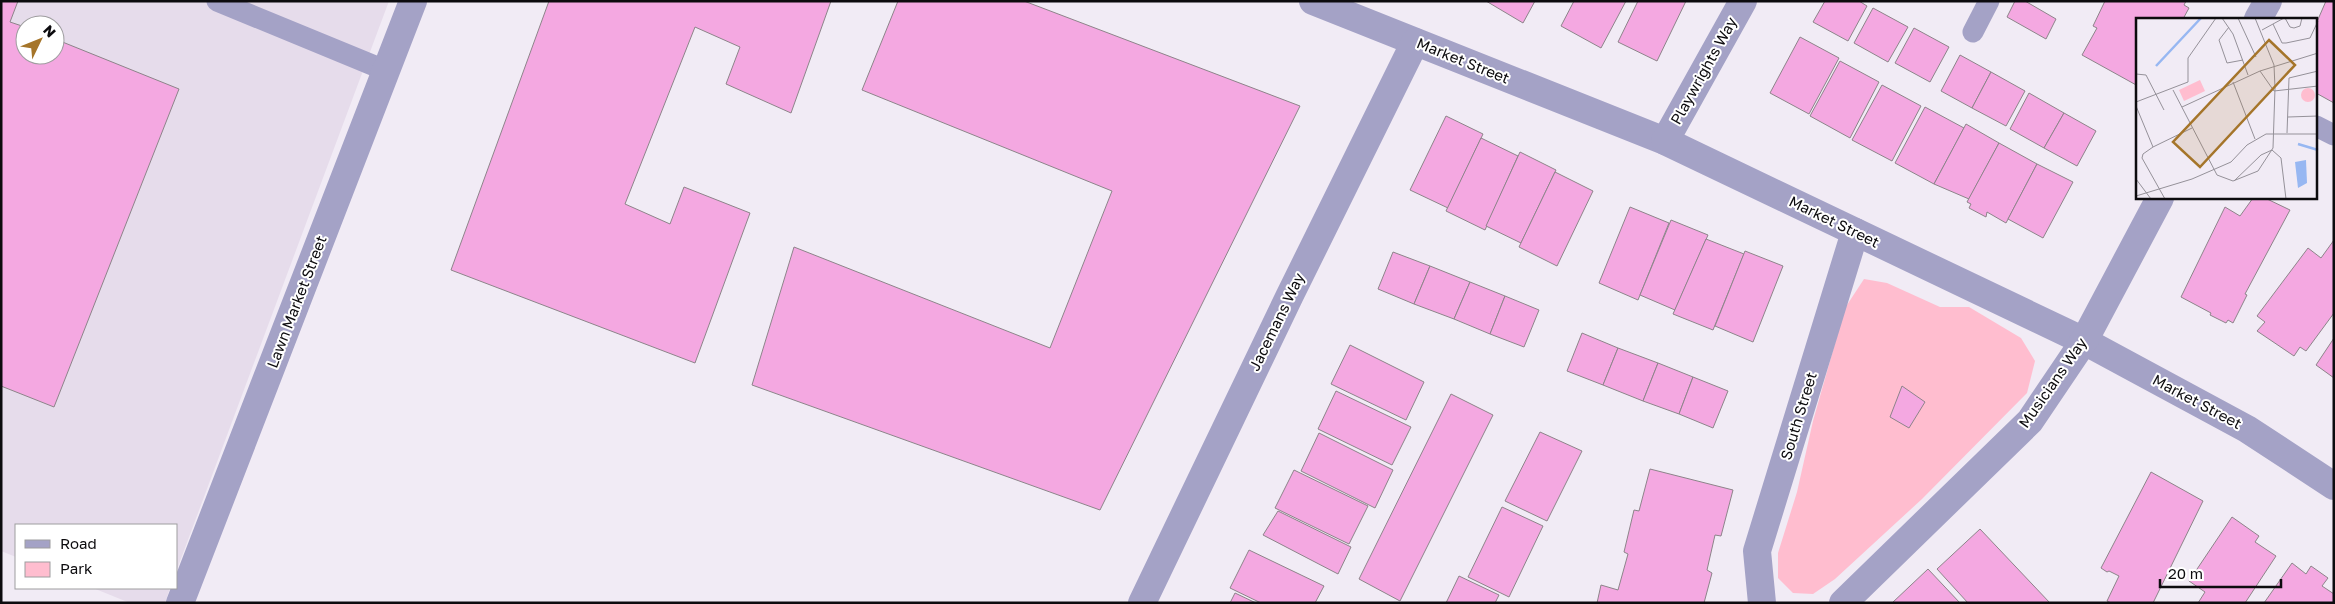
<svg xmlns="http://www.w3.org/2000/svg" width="2335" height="604" viewBox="0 0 2335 604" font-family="'Golos Text',sans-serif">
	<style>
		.built { fill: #e6dceb; fill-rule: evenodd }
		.green { fill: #ffbdcf }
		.building { fill: #f4a8e1; stroke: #8d848a }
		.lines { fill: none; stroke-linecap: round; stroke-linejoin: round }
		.service { stroke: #a4a2c6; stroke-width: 21 }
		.minor { stroke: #a4a2c6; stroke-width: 28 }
		.labels { text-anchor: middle; stroke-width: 4; stroke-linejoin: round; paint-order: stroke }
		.street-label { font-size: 15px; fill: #0c0b0e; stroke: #fff }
		.inset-river { fill: none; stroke: #97b7f2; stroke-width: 2.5 }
		.inset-road { fill: none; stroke: #959199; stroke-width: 1 }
		.view { fill: #a5752a; fill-opacity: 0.15; stroke: #a5752a; stroke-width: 2.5 }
		.inset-edge { fill: none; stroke: #0c0b0e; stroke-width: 2.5 }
	</style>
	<rect width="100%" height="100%" fill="#f1ebf5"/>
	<g class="built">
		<path d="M 1,1 L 389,1 L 176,572 L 176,525 L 16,525 L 16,557 L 1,551 ZM 25,25 L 55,25 L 55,55 L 25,55 Z"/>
		<path d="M 93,588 L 170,588 L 165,603 L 130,603 Z"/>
	</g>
	<path class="green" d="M 1864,279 L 1887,283 L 1940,307 L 1969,307 L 2021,338 L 2035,361 L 2027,393 L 1922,499 L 1835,579 L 1813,594 L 1793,593 L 1778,578 L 1778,553 L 1797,492 L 1813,421 L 1845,308 Z"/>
	<g class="building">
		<path d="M 1,1 L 18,1 L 10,22 L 25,27 L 25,55 L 55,55 L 55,39 L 179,89 L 54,407 L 1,386 Z"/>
		<path d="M 549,1 L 831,1 L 791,113 L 726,84 L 740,47 L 695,27 L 625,204 L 670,224 L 684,187 L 750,213 L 695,363 L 451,270 Z"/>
		<path d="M 898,1 L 1024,1 L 1300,106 L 1100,510 L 752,385 L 794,247 L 1050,348 L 1112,191 L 862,90 Z"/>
		<path d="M 1486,1 L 1535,1 L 1523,23 Z"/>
		<path d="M 1574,1 L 1626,1 L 1601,48 L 1561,26 Z"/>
		<path d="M 1638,1 L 1686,1 L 1657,61 L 1618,42 Z"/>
		<path d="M 1825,1 L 1859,1 L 1867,6 L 1848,41 L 1813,22 Z"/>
		<path d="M 2015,1 L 2025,1 L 2056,19 L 2046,39 L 2007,17 Z"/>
		<path d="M 2105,1 L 2186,1 L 2184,5 L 2189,8 L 2183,19 L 2138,19 L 2138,86 L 2082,55 L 2097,28 L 2093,26 Z"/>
		<path d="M 2326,1 L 2334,1 L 2334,103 L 2316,93 L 2316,24 Z"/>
		<path d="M 1873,8 L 1908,27 L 1888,62 L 1854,43 Z"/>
		<path d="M 1914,28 L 1949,47 L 1930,82 L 1895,63 Z"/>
		<path d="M 1800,37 L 1839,58 L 1809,114 L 1770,93 Z"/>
		<path d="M 1960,55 L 1991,72 L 1972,108 L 1941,91 Z"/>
		<path d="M 1840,61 L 1879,82 L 1850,138 L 1810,116 Z"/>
		<path d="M 1991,72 L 2025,91 L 2006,126 L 1972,108 Z"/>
		<path d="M 1882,85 L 1921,106 L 1892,161 L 1852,140 Z"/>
		<path d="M 2029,93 L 2064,113 L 2044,148 L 2010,129 Z"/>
		<path d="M 1925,107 L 1964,128 L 1934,184 L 1895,163 Z"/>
		<path d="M 2064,113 L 2096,131 L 2077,166 L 2044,148 Z"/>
		<path d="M 1446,116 L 1483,134 L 1448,208 L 1410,190 Z"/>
		<path d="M 1966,124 L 1999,143 L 1969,199 L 1934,184 Z"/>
		<path d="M 1481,138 L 1518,156 L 1485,230 L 1446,211 Z"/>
		<path d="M 1999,143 L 2037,164 L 2006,223 L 1987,212 L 1986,217 L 1969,208 L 1971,204 L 1967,202 Z"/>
		<path d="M 1520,152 L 1556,170 L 1521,243 L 1486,226 Z"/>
		<path d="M 2037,164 L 2073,182 L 2043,238 L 2008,219 Z"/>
		<path d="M 1555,172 L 1593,191 L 1557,266 L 1519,247 Z"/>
		<path d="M 2253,198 L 2265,198 L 2290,210 L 2245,294 L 2247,295 L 2233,323 L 2228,320 L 2226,323 L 2210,315 L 2211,313 L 2181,297 L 2225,207 L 2240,216 Z"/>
		<path d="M 1630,207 L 1669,223 L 1638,300 L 1599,283 Z"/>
		<path d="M 1671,220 L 1708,235 L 1675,310 L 1640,295 Z"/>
		<path d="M 1706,239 L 1744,254 L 1713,330 L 1673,314 Z"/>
		<path d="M 2334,240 L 2334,313 L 2306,351 L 2300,347 L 2294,356 L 2257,331 L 2265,322 L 2257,316 L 2308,248 L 2321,258 Z"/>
		<path d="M 1745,251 L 1783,266 L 1753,342 L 1715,326 Z"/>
		<path d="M 1393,252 L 1430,266 L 1414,304 L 1378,289 Z"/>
		<path d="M 1430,266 L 1470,282 L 1454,319 L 1414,304 Z"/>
		<path d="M 1470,282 L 1505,296 L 1490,334 L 1454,319 Z"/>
		<path d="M 1505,296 L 1539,310 L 1524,347 L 1490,334 Z"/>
		<path d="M 1582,333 L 1618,348 L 1603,385 L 1567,371 Z"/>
		<path d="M 2334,338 L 2334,378 L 2316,365 Z"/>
		<path d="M 1350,345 L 1424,382 L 1406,420 L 1331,384 Z"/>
		<path d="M 1618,348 L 1658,363 L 1643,401 L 1603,385 Z"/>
		<path d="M 1658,363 L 1693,377 L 1679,414 L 1643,401 Z"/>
		<path d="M 1693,377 L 1728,391 L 1713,428 L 1679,414 Z"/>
		<path d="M 1902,386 L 1925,402 L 1909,428 L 1890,417 Z"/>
		<path d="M 1336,391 L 1411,427 L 1392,465 L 1318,429 Z"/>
		<path d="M 1451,394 L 1493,415 L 1400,601 L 1359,579 Z"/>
		<path d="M 1540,432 L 1582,451 L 1547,521 L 1505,501 Z"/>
		<path d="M 1319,433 L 1393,470 L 1375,508 L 1301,471 Z"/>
		<path d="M 1650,469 L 1733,490 L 1721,536 L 1715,535 L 1707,570 L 1712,573 L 1704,603 L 1597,603 L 1601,585 L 1618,590 L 1628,554 L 1624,552 L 1634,510 L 1639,511 Z"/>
		<path d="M 1294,470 L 1368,506 L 1349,544 L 1275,508 Z"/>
		<path d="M 2151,472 L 2203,501 L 2153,603 L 2111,603 L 2107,601 L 2119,576 L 2109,571 L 2107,572 L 2101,568 Z"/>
		<path d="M 1502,507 L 1543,526 L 1509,597 L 1468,577 Z"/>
		<path d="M 1278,511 L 1351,547 L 1338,574 L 1263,535 Z"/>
		<path d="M 2232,517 L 2259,536 L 2255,542 L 2276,556 L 2245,603 L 2198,603 L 2205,592 L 2189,581 Z"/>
		<path d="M 1980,529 L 2050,603 L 1968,603 L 1937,569 Z"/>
		<path d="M 1249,550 L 1324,586 L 1315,603 L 1261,603 L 1230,588 Z"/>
		<path d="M 2292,563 L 2306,574 L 2311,566 L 2328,578 L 2322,586 L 2334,594 L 2334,603 L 2264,603 Z"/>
		<path d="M 1928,569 L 1960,603 L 1892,603 Z"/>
		<path d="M 1459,576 L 1499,595 L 1495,603 L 1446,603 Z"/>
		<path d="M 1235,593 L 1256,603 L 1230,603 Z"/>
	</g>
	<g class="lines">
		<g class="service">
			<path d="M 217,1 L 387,71"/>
			<path d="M 1973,32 L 1989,1"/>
			<path d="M 2316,126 L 2334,135"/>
		</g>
		<g class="minor">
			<path d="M 1313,1 L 1665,141 L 2084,341 L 2247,429 L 2334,486"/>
			<path d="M 2258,19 L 2268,1"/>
			<path d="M 1665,141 L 1743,1"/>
			<path d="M 180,603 L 413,1"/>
			<path d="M 1142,603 L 1290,295 L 1415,42"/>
			<path d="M 1762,603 L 1757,551 L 1855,232"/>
			<path d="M 1843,603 L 2030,421 L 2084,341 L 2160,198"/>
		</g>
	</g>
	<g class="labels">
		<g class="street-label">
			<text transform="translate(1463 61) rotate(22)" y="5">Market Street</text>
			<text transform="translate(1704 71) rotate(-61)" y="5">Playwrights Way</text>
			<text transform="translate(1834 222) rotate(26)" y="5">Market Street</text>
			<text transform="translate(297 302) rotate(-69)" y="5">Lawn Market Street</text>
			<text transform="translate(1277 322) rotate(-64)" y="5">Jacemans Way</text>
			<text transform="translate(2053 383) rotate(-55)" y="5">Musicians Way</text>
			<text transform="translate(2197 402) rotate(28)" y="5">Market Street</text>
			<text transform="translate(1799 416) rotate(-73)" y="5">South Street</text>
		</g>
	</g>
	<g transform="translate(2136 18)">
		<rect width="181" height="181" fill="#f1ebf5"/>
		<path d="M 64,62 L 69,73 L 48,83 L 43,72 ZM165 77a7 7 0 1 1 14 0a7 7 0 1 1-14 0Z" fill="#ffbdcf"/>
		<path d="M 170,142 L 171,165 L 162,170 L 159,144 Z" fill="#97b7f2"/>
		<path class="inset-river" d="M 20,48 L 65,0M 162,126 L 182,132"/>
		<path class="inset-road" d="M 86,0 L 97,16 L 112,57M 102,0 L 120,39M 149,0 L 154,9 L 158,10 L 164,8 L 166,0M 137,6 L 146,25 L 150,25 L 174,20 L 182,3M 93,9 L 83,22 L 91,45 L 107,42M 126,12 L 148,0M 124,53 L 138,73 L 182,68M 0,56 L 10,57 L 28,92M 97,64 L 119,121M 37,72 L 81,157 L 97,163 L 122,153 L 137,130 L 139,70 L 138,47 L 119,0M 0,84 L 52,64 L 52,40 L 80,0M 0,88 L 17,129 L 7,136 L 6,140 L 29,181M 46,89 L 124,53 L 182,35M 152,99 L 182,98M 151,115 L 153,60 L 182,53M 17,129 L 56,110M 0,161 L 15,181M 98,163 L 125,137 L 136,132 L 145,140 L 150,181M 0,178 L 56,161 L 95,144 L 111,127 L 130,116 L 182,116"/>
		<path class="view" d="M 133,22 L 159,47 L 64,149 L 37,124 Z"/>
		<rect width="181" height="181" class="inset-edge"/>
	</g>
	<rect width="2335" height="604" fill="none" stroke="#0c0b0e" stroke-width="5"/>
	<rect x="15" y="524" width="162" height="65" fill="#ffffff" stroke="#9e9d9f"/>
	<rect x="25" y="540" width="25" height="8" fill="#a4a2c6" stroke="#9e9d9f"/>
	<text x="60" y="549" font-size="15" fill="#0c0b0e">Road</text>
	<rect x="25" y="562" width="25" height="15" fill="#ffbdcf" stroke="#9e9d9f"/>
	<text x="60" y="574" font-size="15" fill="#0c0b0e">Park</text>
	<g transform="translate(40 40) rotate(47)"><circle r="24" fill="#ffffff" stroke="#9e9d9f"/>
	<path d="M0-4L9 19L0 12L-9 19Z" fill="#a5752a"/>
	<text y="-8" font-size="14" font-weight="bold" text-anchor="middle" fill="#0c0b0e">N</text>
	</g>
	<path d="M2160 579v8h121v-8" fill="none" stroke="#0c0b0e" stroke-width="2.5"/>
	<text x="2168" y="579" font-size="15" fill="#0c0b0e" stroke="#ffffff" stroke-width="4" paint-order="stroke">20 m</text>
</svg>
